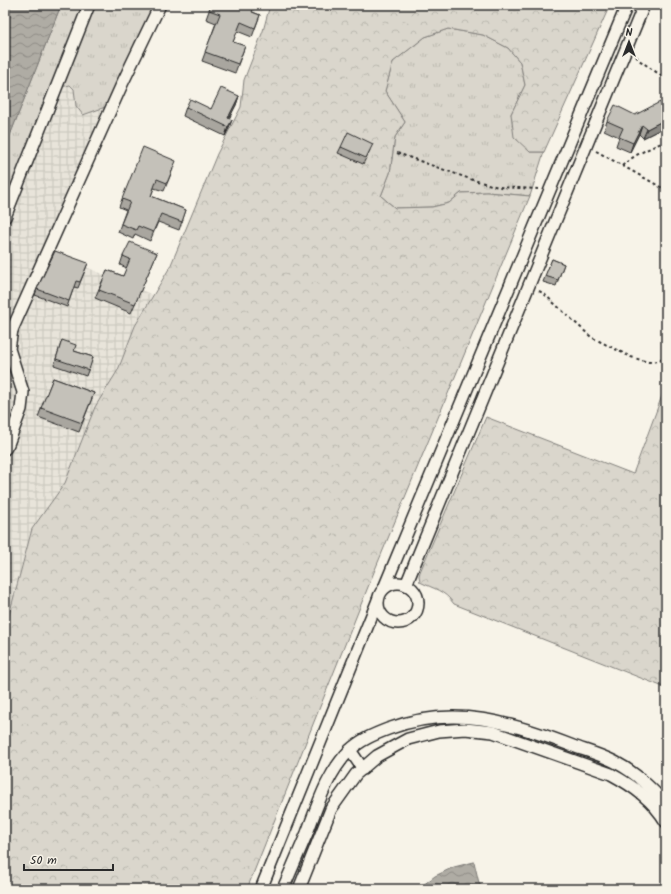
<svg xmlns="http://www.w3.org/2000/svg" width="671" height="894" viewBox="0 0 671 894" font-family="Kalam,sans-serif">
	<style>
		.industrial { fill: url(#industrial-grid) }
		.grass { fill: url(#grass-tufts); stroke: #82807c }
		.forest { fill: url(#forest-crowns); stroke: #82807c }
		.water { fill: url(#water-waves); stroke: #7a7874 }
		.lines { fill: none; stroke-linecap: round; stroke-linejoin: round }
		.minor-casing { stroke: #2b2b2b; stroke-width: 14 }
		.path { stroke: #2b2b2b; stroke-width: 2; stroke-dasharray: 3 3; stroke-linecap: butt }
		.minor { stroke: #f7f3e8; stroke-width: 11 }
		.wall { fill: #a9a69f; stroke: #2b2b2b }
		.shaded-wall { fill: #898782; stroke: #2b2b2b }
		.building { fill: #c4c1b9; stroke: #2b2b2b }
	</style>
	<defs>
		<pattern id="industrial-grid" width="8" height="8" patternUnits="userSpaceOnUse"><rect width="8" height="8" fill="#e8e4da"/><path d="M0 4h8M4 0v8" fill="none" stroke="#c7c4bb"/></pattern>
		<pattern id="grass-tufts" width="24" height="20" patternUnits="userSpaceOnUse"><rect width="24" height="20" fill="#dad6cc"/><path d="M3 7l-1-3M5 7V3M7 7l1-3M15 17l-1-3M17 17v-4M19 17l1-3" fill="none" stroke="#bbb8af"/></pattern>
		<pattern id="forest-crowns" width="20" height="18" patternUnits="userSpaceOnUse"><rect width="20" height="18" fill="#dad6cc"/><path d="M2 6a3 3 0 1 1 6 0M12 15a3 3 0 1 1 6 0" fill="none" stroke="#bbb8af"/></pattern>
		<pattern id="water-waves" width="16" height="10" patternUnits="userSpaceOnUse"><rect width="16" height="10" fill="#afaca4"/><path d="M0 5q4-4 8 0t8 0" fill="none" stroke="#8f8c86"/></pattern>
	</defs>
	<rect width="100%" height="100%" fill="#f7f3e8"/>
	<filter id="ink" filterUnits="userSpaceOnUse"><feTurbulence type="fractalNoise" baseFrequency=".025" numOctaves="2"/><feDisplacementMap in="SourceGraphic" scale="8" xChannelSelector="R" yChannelSelector="G"/><feConvolveMatrix kernelMatrix="1 2 1 2 8 2 1 2 1" color-interpolation-filters="sRGB"/></filter>
	<g filter="url(#ink)">
		<path class="industrial" d="M 70,85 L 74,89 L 76,106 L 108,106 L 43,249 L 153,295 L 135,326 L 118,370 L 95,407 L 65,483 L 32,529 L 9,615 L 5,621 L 5,211 L 52,89 Z"/>
		<g class="grass">
			<path d="M 61,5 L 155,5 L 108,106 L 83,115 L 76,106 L 74,89 L 70,85 L 52,89 L 5,211 L 5,148 Z"/>
			<path d="M 448,29 L 483,35 L 508,48 L 520,62 L 525,85 L 511,114 L 530,152 L 544,152 L 530,196 L 487,192 L 461,193 L 449,203 L 432,207 L 395,208 L 381,196 L 390,173 L 395,137 L 405,122 L 385,91 L 393,62 L 425,37 Z"/>
		</g>
		<g class="forest">
			<path d="M 270,5 L 610,5 L 544,152 L 530,152 L 514,137 L 511,114 L 525,85 L 520,62 L 508,48 L 483,35 L 448,29 L 425,37 L 393,62 L 385,91 L 405,122 L 395,137 L 390,173 L 381,196 L 395,208 L 432,207 L 449,203 L 461,193 L 487,192 L 530,196 L 374,572 L 247,889 L 5,889 L 5,881 L 9,871 L 7,851 L 5,847 L 5,621 L 9,615 L 32,529 L 65,483 L 95,407 L 118,370 L 135,326 L 170,267 L 217,154 L 241,107 L 244,80 L 263,31 Z"/>
			<path d="M 666,385 L 666,688 L 454,604 C 444,590 434,589 420,582 L 419,576 L 420,572 L 486,417 L 633,474 Z"/>
		</g>
		<g class="water">
			<path d="M 5,5 L 61,5 L 5,148 Z"/>
			<path d="M 474,862 L 479,883 L 483,889 L 418,889 L 435,876 L 454,867 Z"/>
		</g>
		<g class="lines">
			<g class="minor-casing">
				<g id="minor">
					<path d="M 5,217 L 89,5"/>
					<path d="M 5,327 L 12,330 L 123,82 L 160,5"/>
					<path d="M 5,449 L 8,444 L 21,409 L 23,392 L 9,349 L 12,330"/>
					<circle cx="398" cy="603" r="20"/>
					<path d="M 406,585 L 644,5"/>
					<path d="M 384,588 L 627,5"/>
					<path d="M 350,750 L 363,769"/>
					<path d="M 261,889 L 378,600"/>
					<path d="M 283,889 C 291,870 299,852 307,833 C 318,804 327,774 349,751 C 360,740 375,734 388,729 C 454,704 511,722 573,746 C 587,751 602,755 615,762 C 636,773 650,787 666,804"/>
					<path d="M 299,889 L 331,809 L 356,774 L 377,756 L 408,739 L 439,731 L 465,729 L 493,732 L 611,774 C 633,786 653,800 666,822"/>
				</g>
			</g>
			<g class="path">
				<path d="M 636,56 L 639,60 L 666,79"/>
				<path d="M 596,151 L 666,190"/>
				<path d="M 397,153 L 470,179 L 498,187 L 538,189"/>
				<path d="M 622,166 C 635,154 650,148 666,141"/>
				<path d="M 539,291 L 543,293 L 591,337 L 631,357 L 648,362 L 659,361 L 666,354"/>
				<path d="M 663,832 L 666,838"/>
			</g>
			<use href="#minor" class="minor"/>
		</g>
		<g class="wall">
			<path d="M 211,5 L 253,12 L 260,15 L 252,37 L 237,31 L 233,42 L 245,46 L 235,73 L 202,61 L 216,23 L 206,19 Z"/>
			<path d="M 239,96 L 236,105 L 229,118 L 229,128 L 225,136 L 183,116 L 186,107 L 211,109 Z"/>
			<path d="M 666,114 L 666,124 L 665,127 L 643,138 L 639,134 L 630,152 L 616,146 L 619,137 L 604,130 L 607,121 Z"/>
			<path d="M 341,147 L 370,150 L 363,164 L 338,153 Z"/>
			<path d="M 173,169 L 164,191 L 154,188 L 151,196 L 186,210 L 179,230 L 158,222 L 150,241 L 135,234 L 133,239 L 118,232 L 126,210 L 119,207 L 122,199 Z"/>
			<path d="M 157,253 L 131,313 L 95,298 L 107,270 L 123,276 L 127,268 L 120,265 L 123,256 Z"/>
			<path d="M 552,259 L 564,264 L 556,286 L 543,282 Z"/>
			<path d="M 88,263 L 78,288 L 74,287 L 67,307 L 35,295 L 37,289 Z"/>
			<path d="M 62,340 L 74,351 L 93,357 L 86,376 L 54,365 Z"/>
			<path d="M 53,378 L 94,393 L 79,432 L 38,417 Z"/>
		</g>
		<g class="shaded-wall">
			<path d="M 239,96 L 236,105 L 225,127 L 228,118 Z"/>
			<path d="M 666,119 L 666,124 L 665,127 L 643,138 L 647,129 Z"/>
			<path d="M 232,120 L 229,128 L 225,136 L 228,127 Z"/>
			<path d="M 642,125 L 639,134 L 630,152 L 633,143 Z"/>
		</g>
		<g class="building">
			<path d="M 211,5 L 255,5 L 252,12 L 260,15 L 255,28 L 241,22 L 233,42 L 245,46 L 238,64 L 205,52 L 220,14 L 209,10 Z"/>
			<path d="M 221,88 L 239,96 L 228,118 L 232,120 L 228,127 L 186,107 L 190,99 L 211,109 Z"/>
			<path d="M 660,102 L 666,114 L 666,119 L 647,129 L 642,125 L 633,143 L 619,137 L 623,128 L 607,121 L 615,105 L 635,115 Z"/>
			<path d="M 348,132 L 373,144 L 366,158 L 341,147 Z"/>
			<path d="M 143,147 L 176,161 L 167,183 L 157,179 L 151,196 L 186,210 L 182,222 L 161,214 L 153,232 L 138,226 L 136,230 L 121,224 L 130,202 L 122,199 Z"/>
			<path d="M 130,242 L 157,253 L 135,304 L 99,290 L 107,270 L 123,276 L 130,259 L 123,256 Z"/>
			<path d="M 55,251 L 88,263 L 80,282 L 76,281 L 69,301 L 37,289 Z"/>
			<path d="M 552,259 L 564,264 L 558,280 L 545,276 Z"/>
			<path d="M 62,340 L 76,345 L 74,351 L 93,357 L 89,370 L 56,359 Z"/>
			<path d="M 53,378 L 94,393 L 82,423 L 41,408 Z"/>
		</g>
	</g>
	<rect width="671" height="894" fill="none" stroke="#f7f3e8" stroke-width="20"/>
	<rect x="10" y="10" width="651" height="874" fill="none" stroke="#2b2b2b" stroke-width="1.5" filter="url(#ink)"/>
	<g transform="translate(629 42)" stroke="#f7f3e8" stroke-width="3" paint-order="stroke">
	<path d="M0-3L7 15L0 10L-7 15Z" fill="#2b2b2b"/>
	<text y="-6" font-size="11" font-weight="bold" text-anchor="middle" fill="#2b2b2b">N</text>
	</g>
	<path d="M24 864v6h89v-6" fill="none" stroke="#2b2b2b" stroke-width="2"/>
	<text x="30" y="864" font-size="12" fill="#2b2b2b" stroke="#f7f3e8" stroke-width="3" paint-order="stroke">50 m</text>
</svg>
